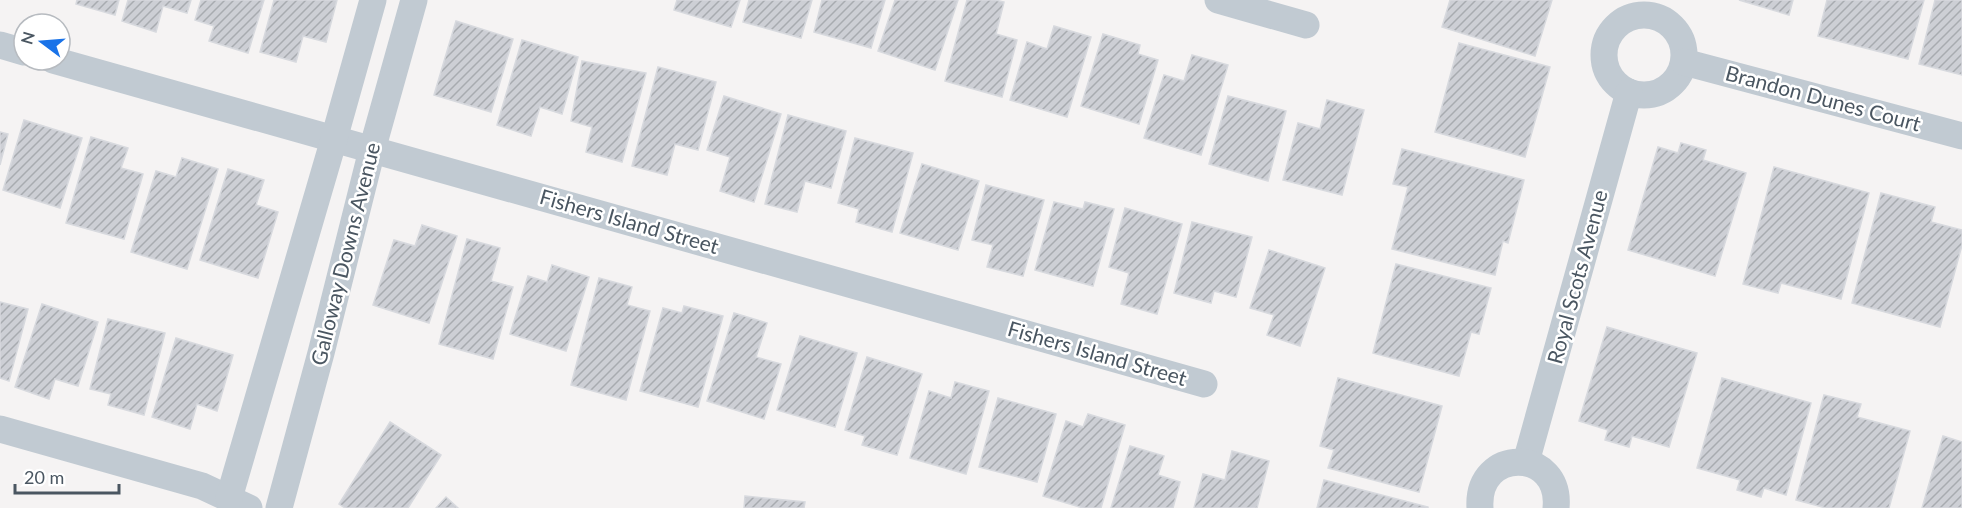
<svg xmlns="http://www.w3.org/2000/svg" width="1962" height="508" viewBox="0 0 1962 508" font-family="Lato,sans-serif">
	<style>
		.building { fill: url(#building-hatch); stroke: #d7d9de; stroke-width: 1.5 }
		.lines { fill: none; stroke-linecap: round; stroke-linejoin: round }
		.minor { stroke: #c1cad2; stroke-width: 27 }
		.labels { text-anchor: middle; stroke-width: 5; stroke-linejoin: round; paint-order: stroke }
		.street-label { font-size: 21px; fill: #4a5661; stroke: #fff }
	</style>
	<defs>
		<pattern id="building-hatch" width="6" height="6" patternUnits="userSpaceOnUse" patternTransform="scale(1.5)"><rect width="6" height="6" fill="#cdcfd5"/><path d="M-1 1l2-2M0 6l6-6M5 7l2-2" fill="none" stroke="#a8abb0"/></pattern>
	</defs>
	<rect width="100%" height="100%" fill="#f5f3f3"/>
	<g class="building">
		<path d="M 77,0 L 119,0 L 115,15 L 76,4 Z"/>
		<path d="M 128,0 L 191,0 L 187,13 L 163,6 L 156,32 L 122,21 Z"/>
		<path d="M 201,0 L 264,0 L 248,53 L 209,41 L 214,26 L 195,20 Z"/>
		<path d="M 274,0 L 337,0 L 326,42 L 303,36 L 296,62 L 260,52 Z"/>
		<path d="M 677,0 L 740,0 L 731,27 L 674,10 Z"/>
		<path d="M 749,0 L 812,0 L 801,38 L 743,22 Z"/>
		<path d="M 822,0 L 885,0 L 871,48 L 814,32 Z"/>
		<path d="M 895,0 L 958,0 L 935,70 L 878,51 Z"/>
		<path d="M 967,0 L 995,0 L 1004,2 L 996,34 L 1017,40 L 1002,97 L 945,81 Z"/>
		<path d="M 1450,0 L 1552,0 L 1535,56 L 1442,27 Z"/>
		<path d="M 1739,0 L 1793,0 L 1789,15 Z"/>
		<path d="M 1827,0 L 1924,0 L 1908,59 L 1818,36 Z"/>
		<path d="M 1935,0 L 1962,0 L 1962,75 L 1919,64 Z"/>
		<path d="M 456,21 L 513,39 L 491,112 L 434,95 Z"/>
		<path d="M 1054,26 L 1091,37 L 1067,117 L 1010,100 L 1027,42 L 1047,49 Z"/>
		<path d="M 1103,34 L 1140,45 L 1138,54 L 1158,60 L 1139,124 L 1081,106 Z"/>
		<path d="M 522,40 L 578,57 L 562,114 L 540,107 L 531,136 L 497,125 Z"/>
		<path d="M 1459,43 L 1550,67 L 1525,157 L 1435,132 Z"/>
		<path d="M 1192,55 L 1228,65 L 1201,155 L 1144,138 L 1164,75 L 1184,81 Z"/>
		<path d="M 582,61 L 646,73 L 622,162 L 586,152 L 592,127 L 571,121 Z"/>
		<path d="M 658,67 L 716,82 L 698,150 L 675,144 L 667,175 L 632,166 Z"/>
		<path d="M 724,96 L 781,114 L 754,202 L 720,191 L 730,157 L 707,150 Z"/>
		<path d="M 1228,96 L 1286,111 L 1268,181 L 1209,164 Z"/>
		<path d="M 1327,100 L 1364,110 L 1342,195 L 1283,180 L 1298,123 L 1320,129 Z"/>
		<path d="M 788,115 L 846,131 L 831,188 L 805,181 L 797,212 L 765,204 Z"/>
		<path d="M 24,120 L 82,138 L 60,208 L 3,190 Z"/>
		<path d="M 0,132 L 8,134 L 0,165 Z"/>
		<path d="M 91,137 L 128,148 L 121,168 L 143,174 L 124,239 L 66,223 Z"/>
		<path d="M 855,138 L 913,153 L 892,232 L 856,222 L 859,209 L 838,203 Z"/>
		<path d="M 1681,143 L 1706,150 L 1703,160 L 1746,173 L 1715,276 L 1628,250 L 1658,147 L 1678,153 Z"/>
		<path d="M 1402,149 L 1524,180 L 1508,243 L 1503,241 L 1495,275 L 1392,249 L 1408,187 L 1393,184 Z"/>
		<path d="M 182,158 L 218,169 L 187,269 L 131,252 L 156,171 L 176,177 Z"/>
		<path d="M 922,164 L 979,181 L 958,250 L 900,233 Z"/>
		<path d="M 1774,167 L 1869,193 L 1841,299 L 1781,283 L 1778,293 L 1743,284 Z"/>
		<path d="M 228,169 L 264,180 L 256,205 L 278,212 L 258,278 L 200,260 Z"/>
		<path d="M 986,185 L 1044,200 L 1023,276 L 987,267 L 993,245 L 972,240 Z"/>
		<path d="M 1881,193 L 1935,207 L 1931,222 L 1962,230 L 1962,245 L 1940,327 L 1852,303 Z"/>
		<path d="M 1054,202 L 1083,209 L 1085,202 L 1114,209 L 1093,286 L 1035,270 Z"/>
		<path d="M 1125,208 L 1182,224 L 1157,314 L 1121,304 L 1129,273 L 1109,267 Z"/>
		<path d="M 1192,222 L 1252,237 L 1236,297 L 1214,291 L 1211,303 L 1174,293 Z"/>
		<path d="M 422,225 L 457,236 L 429,323 L 373,305 L 394,240 L 415,246 Z"/>
		<path d="M 467,239 L 500,248 L 491,281 L 513,287 L 493,359 L 439,344 Z"/>
		<path d="M 1269,250 L 1325,268 L 1300,346 L 1267,335 L 1274,315 L 1250,308 Z"/>
		<path d="M 1396,264 L 1491,288 L 1479,334 L 1471,332 L 1459,376 L 1373,353 Z"/>
		<path d="M 552,265 L 589,277 L 566,351 L 510,334 L 528,276 L 547,282 Z"/>
		<path d="M 599,278 L 632,287 L 627,305 L 650,311 L 626,400 L 571,385 Z"/>
		<path d="M 0,302 L 28,309 L 9,381 L 0,378 Z"/>
		<path d="M 42,304 L 98,322 L 78,386 L 55,379 L 49,399 L 15,387 Z"/>
		<path d="M 684,306 L 723,316 L 698,407 L 640,391 L 663,308 L 682,313 Z"/>
		<path d="M 734,313 L 767,323 L 756,357 L 781,364 L 764,419 L 707,401 Z"/>
		<path d="M 108,319 L 165,333 L 144,415 L 108,405 L 111,394 L 90,389 Z"/>
		<path d="M 1607,327 L 1697,353 L 1669,447 L 1632,436 L 1629,447 L 1605,440 L 1608,430 L 1579,421 Z"/>
		<path d="M 800,336 L 857,353 L 835,427 L 777,410 Z"/>
		<path d="M 176,338 L 233,355 L 217,411 L 197,404 L 190,429 L 152,417 Z"/>
		<path d="M 867,357 L 922,374 L 897,455 L 862,445 L 865,436 L 845,430 Z"/>
		<path d="M 1338,378 L 1442,406 L 1419,492 L 1328,468 L 1334,450 L 1320,446 Z"/>
		<path d="M 1722,378 L 1811,403 L 1786,495 L 1764,488 L 1761,497 L 1737,490 L 1740,480 L 1697,468 Z"/>
		<path d="M 955,382 L 989,391 L 966,474 L 910,458 L 929,391 L 951,398 Z"/>
		<path d="M 1824,395 L 1861,404 L 1857,417 L 1910,431 L 1889,508 L 1826,508 L 1796,500 Z"/>
		<path d="M 998,398 L 1056,414 L 1037,482 L 979,467 Z"/>
		<path d="M 1088,414 L 1125,425 L 1101,508 L 1083,508 L 1043,496 L 1066,421 L 1083,427 Z"/>
		<path d="M 390,422 L 441,455 L 408,508 L 345,508 L 339,504 Z"/>
		<path d="M 1943,436 L 1962,442 L 1962,508 L 1922,508 Z"/>
		<path d="M 1130,446 L 1164,456 L 1158,475 L 1180,482 L 1173,508 L 1111,508 Z"/>
		<path d="M 1232,451 L 1269,461 L 1257,508 L 1194,508 L 1203,474 L 1225,480 Z"/>
		<path d="M 1324,480 L 1428,507 L 1428,508 L 1317,508 Z"/>
		<path d="M 745,496 L 805,502 L 804,508 L 744,508 Z"/>
		<path d="M 446,497 L 458,508 L 436,508 Z"/>
	</g>
	<g class="lines">
		<g class="minor">
			<path d="M 1218,0 L 1306,25"/>
			<circle cx="1644" cy="55" r="40"/>
			<path d="M 0,45 L 24,52"/>
			<path d="M 53,60 L 1204,384"/>
			<path d="M 1684,62 L 1962,136"/>
			<path d="M 0,429 L 202,486 L 249,508"/>
			<path d="M 1526,462 L 1629,92"/>
			<path d="M 229,498 L 334,139 L 373,0"/>
			<path d="M 279,508 L 321,353 L 372,150 L 414,0"/>
			<path d="M 1480,508 C 1476,446 1562,448 1556,508"/>
		</g>
	</g>
	<g class="labels">
		<g class="street-label">
			<text transform="translate(1823 99) rotate(15)" y="7">Brandon Dunes Court</text>
			<text transform="translate(629 222) rotate(16)" y="7">Fishers Island Street</text>
			<text transform="translate(346 254) rotate(-76)" y="7">Galloway Downs Avenue</text>
			<text transform="translate(1578 277) rotate(-75)" y="7">Royal Scots Avenue</text>
			<text transform="translate(1097 354) rotate(16)" y="7">Fishers Island Street</text>
		</g>
	</g>
	<g transform="translate(42 42) rotate(286)"><circle r="28" fill="#ffffff" stroke="#b7bbc0" stroke-width="1.5"/>
	<path d="M0-4.5L10 22L0 15L-10 22Z" fill="#1a73e8"/>
	<text y="-9" font-size="16" font-weight="bold" text-anchor="middle" fill="#4a5661">N</text>
	</g>
	<path d="M15 484v9h104v-9" fill="none" stroke="#4a5661" stroke-width="3"/>
	<text x="24" y="484" font-size="18" fill="#4a5661" stroke="#ffffff" stroke-width="4.5" paint-order="stroke">20 m</text>
</svg>
